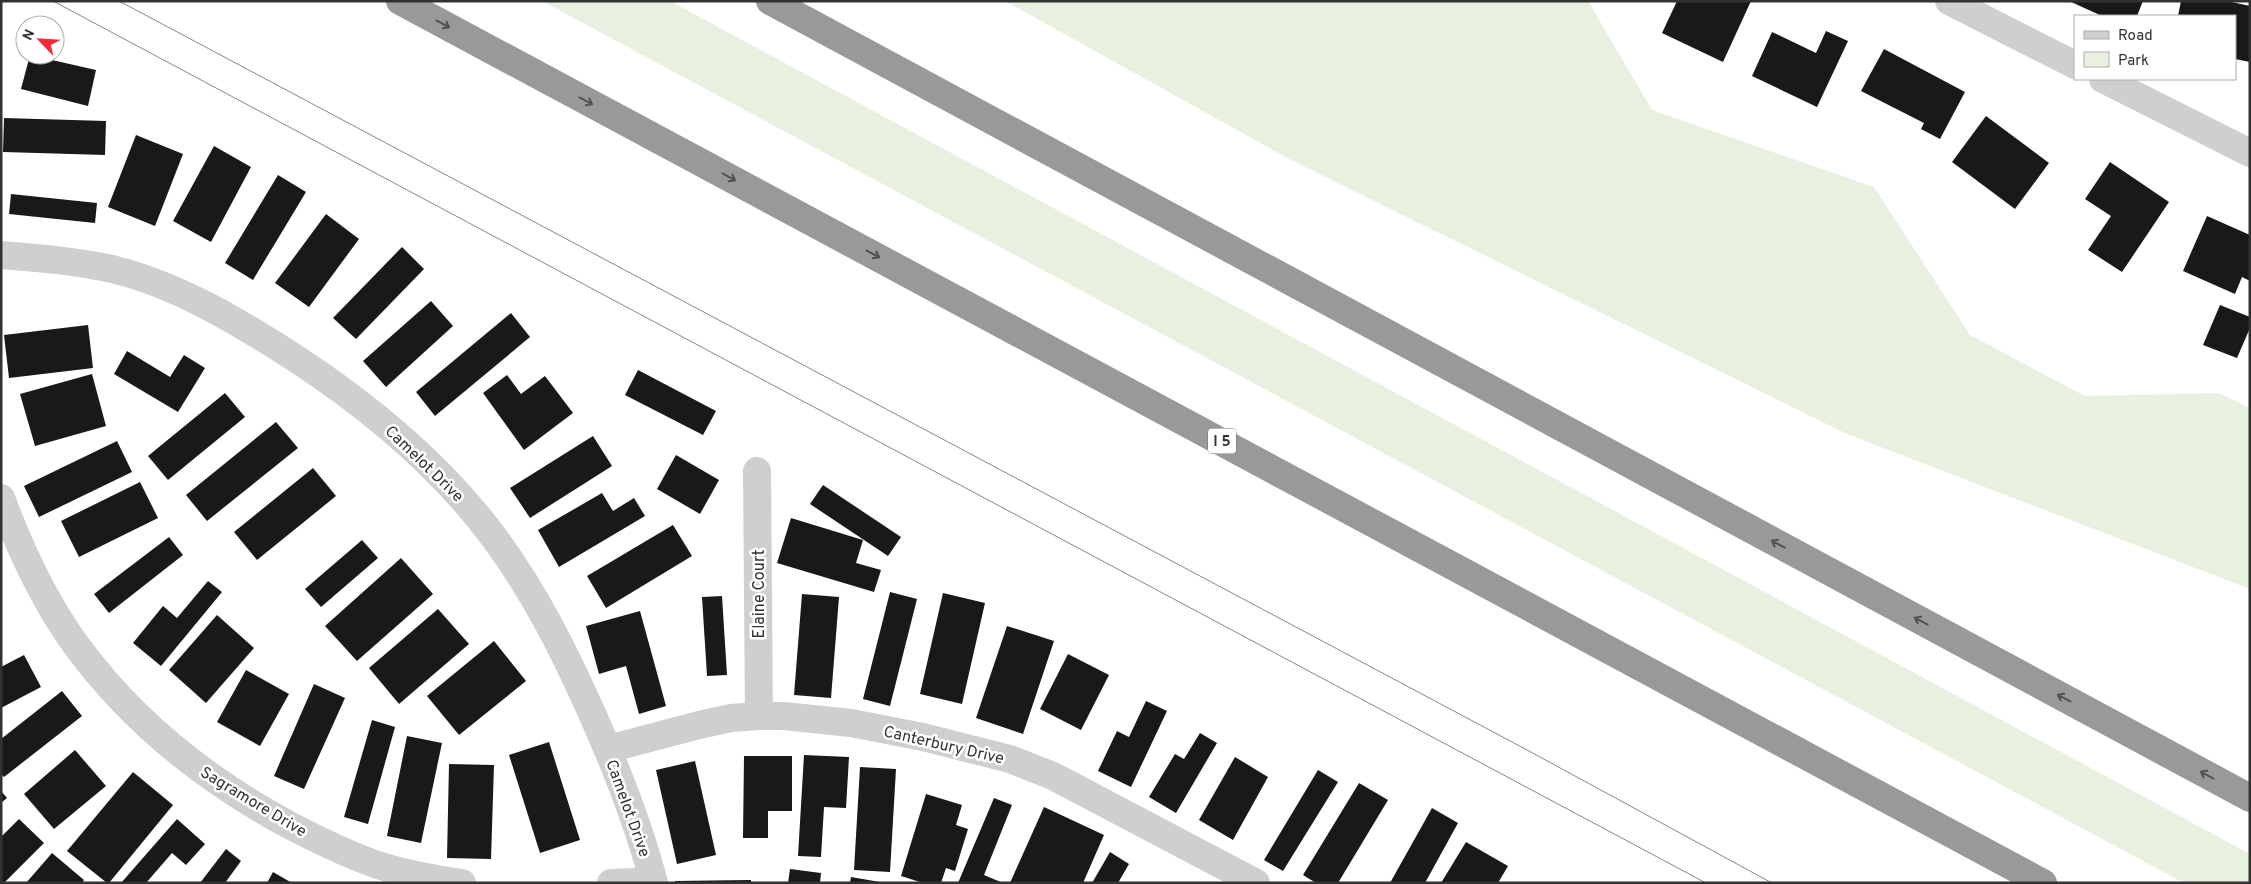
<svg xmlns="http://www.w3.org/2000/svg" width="2251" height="884" viewBox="0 0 2251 884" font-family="Overpass,sans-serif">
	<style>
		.green { fill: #e8f0e0 }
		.building { fill: #191919 }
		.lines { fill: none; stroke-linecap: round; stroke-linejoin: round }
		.minor { stroke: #cfcfcf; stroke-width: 28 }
		.motorway { stroke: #999; stroke-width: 28 }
		.tram { stroke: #878787; stroke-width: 1 }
		.oneway { stroke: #515151 }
		.labels { text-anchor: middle; stroke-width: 5; stroke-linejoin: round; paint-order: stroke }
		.shield { fill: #fff; stroke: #707070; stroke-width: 1 }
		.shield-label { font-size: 15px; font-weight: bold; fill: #323232 }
		.street-label { font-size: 16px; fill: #323232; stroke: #fff }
	</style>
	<rect width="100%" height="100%" fill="#fff"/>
	<g class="green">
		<path d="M 542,1 L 670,1 L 2250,854 L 2250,883 L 2184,883 Z"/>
		<path d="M 1005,1 L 1588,1 L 1652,110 L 1874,187 L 1970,335 L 2085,396 L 2218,393 L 2250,408 L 2250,589 L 1847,434 L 1289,159 Z"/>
	</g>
	<g class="building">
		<path d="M 1677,1 L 1751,1 L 1723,62 L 1662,33 Z"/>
		<path d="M 2069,1 L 2143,1 L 2137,16 L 2102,16 Z"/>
		<path d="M 2181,1 L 2227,1 L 2250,6 L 2250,62 L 2235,59 L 2235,16 L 2178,16 Z"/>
		<path d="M 1826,31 L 1848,41 L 1817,107 L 1752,76 L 1772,32 L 1816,53 Z"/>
		<path d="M 1884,49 L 1965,92 L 1940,139 L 1921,129 L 1924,123 L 1861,91 Z"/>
		<path d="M 30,55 L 96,70 L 88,106 L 21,89 Z"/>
		<path d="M 1986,116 L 2049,163 L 2015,209 L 1952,162 Z"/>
		<path d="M 4,118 L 106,121 L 105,155 L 3,152 Z"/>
		<path d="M 136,135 L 183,154 L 155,226 L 108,207 Z"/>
		<path d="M 214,146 L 251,167 L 211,242 L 173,221 Z"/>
		<path d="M 2110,162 L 2169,202 L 2122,272 L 2088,250 L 2111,216 L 2085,199 Z"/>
		<path d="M 278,175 L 306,192 L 253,280 L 225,263 Z"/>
		<path d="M 11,194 L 97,203 L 95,223 L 9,214 Z"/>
		<path d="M 326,214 L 359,239 L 309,307 L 275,283 Z"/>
		<path d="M 2207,216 L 2250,235 L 2250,281 L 2242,277 L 2235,294 L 2183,271 Z"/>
		<path d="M 402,247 L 424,269 L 356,339 L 333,318 Z"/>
		<path d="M 431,301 L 453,326 L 386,387 L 363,361 Z"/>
		<path d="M 2220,305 L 2250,317 L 2250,328 L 2237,358 L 2203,345 Z"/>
		<path d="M 511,313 L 530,337 L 435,416 L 416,392 Z"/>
		<path d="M 88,325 L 93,368 L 9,378 L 4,335 Z"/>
		<path d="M 127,351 L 170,377 L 184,355 L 205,368 L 178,412 L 114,374 Z"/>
		<path d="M 638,370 L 716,411 L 703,435 L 625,395 Z"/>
		<path d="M 92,374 L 106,426 L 35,446 L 20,394 Z"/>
		<path d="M 507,375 L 521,394 L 545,376 L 573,413 L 524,450 L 483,393 Z"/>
		<path d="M 225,393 L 245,417 L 168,480 L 148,456 Z"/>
		<path d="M 276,422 L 298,448 L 207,521 L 186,495 Z"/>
		<path d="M 593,436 L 612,466 L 530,518 L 510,488 Z"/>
		<path d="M 117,441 L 132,472 L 39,517 L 24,486 Z"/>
		<path d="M 676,455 L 719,480 L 700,514 L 657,489 Z"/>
		<path d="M 313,468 L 336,496 L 257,560 L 234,532 Z"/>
		<path d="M 140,482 L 158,518 L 79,557 L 61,521 Z"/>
		<path d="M 823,485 L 901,537 L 888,556 L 810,504 Z"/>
		<path d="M 602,493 L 613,511 L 634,498 L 645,516 L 559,567 L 538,530 Z"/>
		<path d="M 791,518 L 863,540 L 856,563 L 881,570 L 874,592 L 777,563 Z"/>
		<path d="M 673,525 L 692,556 L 606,608 L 587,576 Z"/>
		<path d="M 169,537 L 183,555 L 109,613 L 94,594 Z"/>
		<path d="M 362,540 L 378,558 L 321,607 L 305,589 Z"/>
		<path d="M 401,558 L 433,594 L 357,661 L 325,626 Z"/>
		<path d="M 208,581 L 222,592 L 161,666 L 133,643 L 163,606 L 177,618 Z"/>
		<path d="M 890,592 L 917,599 L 890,706 L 863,699 Z"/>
		<path d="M 943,593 L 985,603 L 962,704 L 920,694 Z"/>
		<path d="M 802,594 L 839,597 L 831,698 L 794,695 Z"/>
		<path d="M 722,596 L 727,675 L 707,676 L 702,597 Z"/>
		<path d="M 438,609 L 469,644 L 399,704 L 369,668 Z"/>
		<path d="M 640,611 L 666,706 L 639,714 L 626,666 L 599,674 L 586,626 Z"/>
		<path d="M 217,615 L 254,648 L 206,703 L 169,670 Z"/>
		<path d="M 1007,626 L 1054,641 L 1023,734 L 976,718 Z"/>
		<path d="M 494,641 L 526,681 L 459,735 L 427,696 Z"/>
		<path d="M 1068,654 L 1109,675 L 1081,730 L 1040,709 Z"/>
		<path d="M 24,655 L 41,687 L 1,708 L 1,667 Z"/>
		<path d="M 246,670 L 289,694 L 260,746 L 217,722 Z"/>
		<path d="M 314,684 L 345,698 L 304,789 L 274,776 Z"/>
		<path d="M 62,691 L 82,716 L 4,777 L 1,774 L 1,739 Z"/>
		<path d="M 1146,701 L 1167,711 L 1131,787 L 1098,771 L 1117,731 L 1129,737 Z"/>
		<path d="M 372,720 L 395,727 L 368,824 L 344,817 Z"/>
		<path d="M 1200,733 L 1217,743 L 1176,813 L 1149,797 L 1175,754 L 1184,759 Z"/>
		<path d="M 407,736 L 442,743 L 421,843 L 387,836 Z"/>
		<path d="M 549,742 L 580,840 L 540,853 L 509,755 Z"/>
		<path d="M 75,750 L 106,786 L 54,829 L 24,794 Z"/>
		<path d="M 804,755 L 849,757 L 846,808 L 824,807 L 821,857 L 798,856 Z"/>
		<path d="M 744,756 L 792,756 L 792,811 L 768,811 L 768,838 L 743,838 Z"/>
		<path d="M 1235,757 L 1268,777 L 1233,840 L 1199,820 Z"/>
		<path d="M 695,761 L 716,855 L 677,864 L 656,770 Z"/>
		<path d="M 449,764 L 494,765 L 491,859 L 447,858 Z"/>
		<path d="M 860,767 L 896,769 L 890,872 L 854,870 Z"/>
		<path d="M 1318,770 L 1338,782 L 1283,871 L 1264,860 Z"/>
		<path d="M 133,772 L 173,805 L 109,883 L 107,883 L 67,851 Z"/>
		<path d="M 1359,783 L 1388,800 L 1338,883 L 1316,883 L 1303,875 Z"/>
		<path d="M 1,791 L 7,798 L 1,803 Z"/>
		<path d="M 926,794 L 962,805 L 956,825 L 968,829 L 955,871 L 946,868 L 941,883 L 923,883 L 901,876 Z"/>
		<path d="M 994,798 L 1012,805 L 984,875 L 1003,883 L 958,883 Z"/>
		<path d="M 1044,807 L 1104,835 L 1083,883 L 1010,883 Z"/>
		<path d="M 1432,808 L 1458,823 L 1425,883 L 1390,883 Z"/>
		<path d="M 19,819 L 44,843 L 4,883 L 1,883 L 1,837 Z"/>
		<path d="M 177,819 L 205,844 L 186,865 L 172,853 L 146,883 L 121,883 Z"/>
		<path d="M 1466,842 L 1508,866 L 1498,883 L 1441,883 Z"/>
		<path d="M 226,849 L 241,861 L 225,883 L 200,883 Z"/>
		<path d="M 1110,852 L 1129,864 L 1118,883 L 1092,883 Z"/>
		<path d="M 52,853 L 84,880 L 82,883 L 26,883 Z"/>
		<path d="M 790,869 L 821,873 L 820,883 L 788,883 Z"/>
		<path d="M 273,872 L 292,883 L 267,883 Z"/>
		<path d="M 851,877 L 880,882 L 880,883 L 850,883 Z"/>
		<path d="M 751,880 L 751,883 L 675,883 L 675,881 Z"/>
	</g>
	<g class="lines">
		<g class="minor">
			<path d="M 1949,1 L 2075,65"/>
			<path d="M 2103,79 L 2250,153"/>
			<path d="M 1,255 C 39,258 75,261 112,269 C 178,285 239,322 295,358 C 370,407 439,464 493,536 C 535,592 566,655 594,718 C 618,772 639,826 654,883"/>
			<path d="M 757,471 L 759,716"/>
			<path d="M 1,498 C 20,549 44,601 76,645 C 133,723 207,781 291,826 C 320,841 350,856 381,866 C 407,874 435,879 462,883"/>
			<path d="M 608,749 L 699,725 L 731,718 L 759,716 L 784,716 L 851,723 L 923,737 L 1010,759 L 1053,776 L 1256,883"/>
			<path d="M 611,883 L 653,881"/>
		</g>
		<g class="motorway">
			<path d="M 400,1 L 2043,883"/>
			<path d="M 770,1 L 2250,798"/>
		</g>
		<g class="tram">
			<path d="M 53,1 L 1706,883"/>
			<path d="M 119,1 L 1529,751 L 1772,883"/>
		</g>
	</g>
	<defs><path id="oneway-shaft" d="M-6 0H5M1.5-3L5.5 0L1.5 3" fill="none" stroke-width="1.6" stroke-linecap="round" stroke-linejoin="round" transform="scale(1.25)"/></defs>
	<g class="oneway">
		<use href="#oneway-shaft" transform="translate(443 24) rotate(28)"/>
		<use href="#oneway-shaft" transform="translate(586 101) rotate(28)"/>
		<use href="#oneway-shaft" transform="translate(729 177) rotate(28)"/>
		<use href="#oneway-shaft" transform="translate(873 254) rotate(28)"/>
		<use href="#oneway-shaft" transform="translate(1778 544) rotate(-152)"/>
		<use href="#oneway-shaft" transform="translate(1921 621) rotate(-152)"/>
		<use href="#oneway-shaft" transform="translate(2064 698) rotate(-152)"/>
		<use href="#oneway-shaft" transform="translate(2207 775) rotate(-152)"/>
	</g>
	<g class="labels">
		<rect class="shield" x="1208" y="428.5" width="28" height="25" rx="4"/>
		<g class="shield-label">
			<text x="1222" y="446">I 5</text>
		</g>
		<g class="street-label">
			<text transform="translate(425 463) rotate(44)" y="6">Camelot Drive</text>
			<text transform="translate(758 594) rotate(-90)" y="6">Elaine Court</text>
			<text transform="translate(944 744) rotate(13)" y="6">Canterbury Drive</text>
			<text transform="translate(254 801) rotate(31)" y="6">Sagramore Drive</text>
			<text transform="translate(629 808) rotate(70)" y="6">Camelot Drive</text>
		</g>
	</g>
	<rect width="2251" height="884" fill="none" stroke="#323232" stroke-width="5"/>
	<rect x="2074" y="15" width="162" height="65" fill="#ffffff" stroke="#adadad"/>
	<rect x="2084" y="31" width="25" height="8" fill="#cfcfcf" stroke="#adadad"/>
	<text x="2118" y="40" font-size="15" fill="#323232">Road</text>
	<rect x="2084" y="52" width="25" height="15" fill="#e8f0e0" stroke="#adadad"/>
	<text x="2118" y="65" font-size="15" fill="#323232">Park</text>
	<g transform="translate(40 40) rotate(295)"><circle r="24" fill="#ffffff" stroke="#adadad"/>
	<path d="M0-4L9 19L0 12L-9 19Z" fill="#f42a39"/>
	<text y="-8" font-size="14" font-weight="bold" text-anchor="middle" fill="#323232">N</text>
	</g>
</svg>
